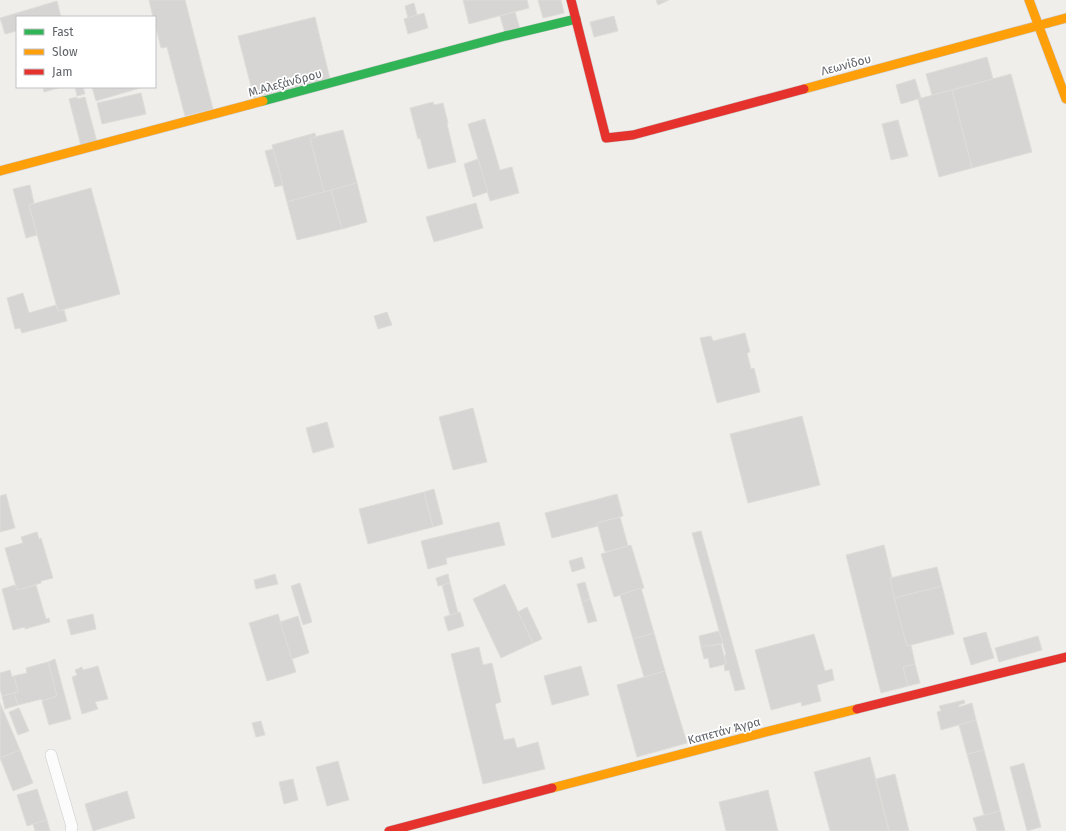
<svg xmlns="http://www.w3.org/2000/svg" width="1066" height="831" viewBox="0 0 1066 831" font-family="'Fira Sans',sans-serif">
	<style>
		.building { fill: #d6d5d3; stroke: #deddd9 }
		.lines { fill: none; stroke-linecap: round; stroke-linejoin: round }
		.lane-casing { stroke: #cbcccc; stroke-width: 12 }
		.fast-casing { stroke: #cacacb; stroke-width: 10 }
		.slow-casing { stroke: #cacacb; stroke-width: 10 }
		.jam-casing { stroke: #cacacb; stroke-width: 10 }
		.lane { stroke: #fdfcfc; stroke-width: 11 }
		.fast { stroke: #30b455; stroke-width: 9 }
		.slow { stroke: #ff9f0a; stroke-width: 9 }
		.jam { stroke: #e5322d; stroke-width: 9 }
		.labels { text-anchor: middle; stroke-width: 3.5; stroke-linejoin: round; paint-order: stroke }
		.street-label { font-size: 12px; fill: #5f6368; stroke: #fff }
	</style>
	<rect width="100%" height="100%" fill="#efeeea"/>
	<g class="building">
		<path d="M 149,0 L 185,0 L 213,109 L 185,116 L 167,47 L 161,48 L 155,24 L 155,17 L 153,17 Z"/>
		<path d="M 463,0 L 527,0 L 529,8 L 469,24 Z"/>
		<path d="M 538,0 L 561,0 L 564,13 L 543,18 Z"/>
		<path d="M 656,0 L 669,0 L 658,5 Z"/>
		<path d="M 57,1 L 61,17 L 17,17 L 17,31 L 5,34 L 0,18 Z"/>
		<path d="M 414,3 L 417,15 L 408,18 L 405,6 Z"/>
		<path d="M 515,12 L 520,29 L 505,33 L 500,16 Z"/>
		<path d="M 424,13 L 428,28 L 408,34 L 404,19 Z"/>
		<path d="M 614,16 L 618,31 L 594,37 L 590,22 Z"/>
		<path d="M 315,17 L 330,79 L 254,98 L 238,36 Z"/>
		<path d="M 987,57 L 993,79 L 932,95 L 926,74 Z"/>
		<path d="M 1011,74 L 1032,152 L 972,168 L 952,90 Z"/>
		<path d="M 915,79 L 921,98 L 901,104 L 896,85 Z"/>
		<path d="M 43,87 L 62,87 L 44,92 Z"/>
		<path d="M 75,87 L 83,87 L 85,94 L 77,96 Z"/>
		<path d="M 92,87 L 140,87 L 140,88 L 96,101 Z"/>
		<path d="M 952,90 L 972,168 L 939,177 L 918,99 Z"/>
		<path d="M 141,93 L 146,114 L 102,124 L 97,103 Z"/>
		<path d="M 77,97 L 77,99 L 85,97 L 97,142 L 81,146 L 69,99 Z"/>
		<path d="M 433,102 L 434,105 L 443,103 L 448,123 L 447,124 L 456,162 L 428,169 L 420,138 L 418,139 L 410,108 Z"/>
		<path d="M 485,119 L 500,170 L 512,167 L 519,193 L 490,201 L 468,124 Z"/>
		<path d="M 898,120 L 908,156 L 891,160 L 882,124 Z"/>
		<path d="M 343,130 L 357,183 L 324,192 L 310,138 Z"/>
		<path d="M 315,133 L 316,137 L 310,138 L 324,192 L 287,202 L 272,145 Z"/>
		<path d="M 273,149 L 283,185 L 275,187 L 265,151 Z"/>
		<path d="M 478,159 L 488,192 L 473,197 L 464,164 Z"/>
		<path d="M 357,183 L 367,222 L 342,229 L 331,190 Z"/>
		<path d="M 30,185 L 34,203 L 29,205 L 37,235 L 26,238 L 13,189 Z"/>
		<path d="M 91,188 L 120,294 L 58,311 L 29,205 Z"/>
		<path d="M 331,190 L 342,229 L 297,240 L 287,202 Z"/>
		<path d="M 476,203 L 483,228 L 434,242 L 426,217 Z"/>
		<path d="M 23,293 L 29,313 L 56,305 L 58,311 L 64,310 L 67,321 L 22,333 L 20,328 L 15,329 L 7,298 Z"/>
		<path d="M 387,312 L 392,325 L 378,329 L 374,316 Z"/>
		<path d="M 745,333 L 750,352 L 747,353 L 751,369 L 754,368 L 760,392 L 717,403 L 700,338 L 711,336 L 713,341 Z"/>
		<path d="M 473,408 L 487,462 L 453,470 L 439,417 Z"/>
		<path d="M 802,416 L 820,485 L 748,503 L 730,434 Z"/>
		<path d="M 327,422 L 334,447 L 313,453 L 306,428 Z"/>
		<path d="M 434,489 L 443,524 L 433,527 L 424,492 Z"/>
		<path d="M 424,492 L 433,527 L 368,544 L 359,509 Z"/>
		<path d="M 6,494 L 15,528 L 0,532 L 0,496 Z"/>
		<path d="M 617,494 L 623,516 L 597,523 L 598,526 L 552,538 L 545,513 Z"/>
		<path d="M 620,517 L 628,546 L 605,552 L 597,523 Z"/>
		<path d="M 499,522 L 505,545 L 446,558 L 447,564 L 428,569 L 421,541 Z"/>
		<path d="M 701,531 L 745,689 L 735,691 L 729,670 L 725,671 L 724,664 L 726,664 L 724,655 L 726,655 L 692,533 Z"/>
		<path d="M 37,532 L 39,539 L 41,538 L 53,578 L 41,581 L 41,583 L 17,590 L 5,548 L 23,543 L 21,537 Z"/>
		<path d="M 631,545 L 644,588 L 614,597 L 601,554 Z"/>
		<path d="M 884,545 L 892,578 L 890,578 L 907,646 L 911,645 L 915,664 L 903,667 L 908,686 L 881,693 L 846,555 Z"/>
		<path d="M 582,557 L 585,568 L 572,572 L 569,561 Z"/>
		<path d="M 937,567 L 942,586 L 894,598 L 890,578 Z"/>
		<path d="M 275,574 L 278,584 L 256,589 L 254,580 Z"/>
		<path d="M 448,574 L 450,583 L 438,586 L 436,578 Z"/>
		<path d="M 585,582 L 590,599 L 582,602 L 577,584 Z"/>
		<path d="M 300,583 L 312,622 L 303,625 L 291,586 Z"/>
		<path d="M 450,583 L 458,613 L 450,615 L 442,585 Z"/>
		<path d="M 505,584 L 533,643 L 501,658 L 473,599 Z"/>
		<path d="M 15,585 L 17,590 L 36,585 L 46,619 L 49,618 L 50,622 L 25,629 L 25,627 L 13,630 L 2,589 Z"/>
		<path d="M 942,586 L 954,634 L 907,646 L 894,598 Z"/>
		<path d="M 641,588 L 654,633 L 633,639 L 620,595 Z"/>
		<path d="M 590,599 L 597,621 L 588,623 L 582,602 Z"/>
		<path d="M 527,607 L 542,639 L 533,643 L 518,612 Z"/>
		<path d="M 460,612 L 464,626 L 448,631 L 444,617 Z"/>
		<path d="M 93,614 L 96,629 L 71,635 L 67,620 Z"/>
		<path d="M 278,614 L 296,672 L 267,681 L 249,623 Z"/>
		<path d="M 298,616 L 309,653 L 292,659 L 280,622 Z"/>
		<path d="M 719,631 L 723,643 L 710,646 L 710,645 L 701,647 L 699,636 Z"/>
		<path d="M 986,632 L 994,658 L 971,665 L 963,638 Z"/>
		<path d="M 654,633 L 665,671 L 644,677 L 633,639 Z"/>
		<path d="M 814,634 L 825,671 L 832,669 L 834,680 L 817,685 L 821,701 L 802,706 L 801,702 L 771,710 L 755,650 Z"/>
		<path d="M 1038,636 L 1042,650 L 999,662 L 995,648 Z"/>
		<path d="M 721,644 L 726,664 L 710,668 L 708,658 L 704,659 L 701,647 L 710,645 L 710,646 Z"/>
		<path d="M 479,647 L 483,665 L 492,663 L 501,702 L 495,704 L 504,740 L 514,738 L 517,748 L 538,742 L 545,769 L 483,784 L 451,654 Z"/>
		<path d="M 55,659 L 71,719 L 49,725 L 42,701 L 57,696 L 48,662 Z"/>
		<path d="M 48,662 L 57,696 L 42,701 L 42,699 L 18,705 L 14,693 L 18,692 L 14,676 L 27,673 L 26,668 Z"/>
		<path d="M 915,664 L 920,683 L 908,686 L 903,667 Z"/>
		<path d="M 98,666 L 108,699 L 95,702 L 98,709 L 82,714 L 72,677 L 77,675 L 75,670 L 82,667 L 83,670 Z"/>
		<path d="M 581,666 L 589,695 L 552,705 L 544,676 Z"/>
		<path d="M 10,670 L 12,677 L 14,676 L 18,692 L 2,696 L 0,689 L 0,673 Z"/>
		<path d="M 665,671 L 687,743 L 637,757 L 617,685 Z"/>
		<path d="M 14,693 L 18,705 L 5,709 L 2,696 Z"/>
		<path d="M 964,700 L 965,703 L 959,705 L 959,707 L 972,703 L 976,720 L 941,730 L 937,712 L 941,711 L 939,706 Z"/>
		<path d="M 0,703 L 20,750 L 0,758 Z"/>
		<path d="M 19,708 L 29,731 L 18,735 L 9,712 Z"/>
		<path d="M 976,720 L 984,750 L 967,754 L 959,725 Z"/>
		<path d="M 261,721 L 265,735 L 256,737 L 252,723 Z"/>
		<path d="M 20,750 L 33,783 L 13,791 L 0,758 Z"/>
		<path d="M 984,750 L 1000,811 L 984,815 L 967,754 Z"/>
		<path d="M 870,757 L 889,831 L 830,831 L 814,772 Z"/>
		<path d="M 338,761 L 349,800 L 327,806 L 316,767 Z"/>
		<path d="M 1024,763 L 1041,827 L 1027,831 L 1010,767 Z"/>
		<path d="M 895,774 L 909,831 L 889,831 L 876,779 Z"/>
		<path d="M 293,779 L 298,800 L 284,804 L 279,782 Z"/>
		<path d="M 37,789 L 47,820 L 27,826 L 17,795 Z"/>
		<path d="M 768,790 L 778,831 L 726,831 L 719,802 Z"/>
		<path d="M 127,791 L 135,818 L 93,831 L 85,804 Z"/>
		<path d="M 1000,811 L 1005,831 L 977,831 L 973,818 Z"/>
		<path d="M 47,820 L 50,831 L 35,831 L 33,824 Z"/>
	</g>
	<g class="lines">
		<g class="lane-casing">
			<path id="lane" d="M 51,755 L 72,827 L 71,831"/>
		</g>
		<g class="fast-casing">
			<path id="fast" d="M 263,101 L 505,36 L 576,19"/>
		</g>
		<g class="slow-casing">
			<g id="slow">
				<path d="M 1029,0 L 1066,99"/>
				<path d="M 804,89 L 1066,18"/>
				<path d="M 0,171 L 263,101"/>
				<path d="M 552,788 L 762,733 L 857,709"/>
			</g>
		</g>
		<g class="jam-casing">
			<g id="jam">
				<path d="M 571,0 L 606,138 L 633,135 L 804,89"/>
				<path d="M 857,709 L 1066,657"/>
				<path d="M 389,831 L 552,788"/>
			</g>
		</g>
		<use href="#lane" class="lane"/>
		<use href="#fast" class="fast"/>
		<use href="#slow" class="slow"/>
		<use href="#jam" class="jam"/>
	</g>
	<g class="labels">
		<g class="street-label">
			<text transform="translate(846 65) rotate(-15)" y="4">Λεωνίδου</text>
			<text transform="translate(285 83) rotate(-15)" y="4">Μ.Αλεξάνδρου</text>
			<text transform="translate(724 731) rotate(-15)" y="4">Καπετάν Άγρα</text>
		</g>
	</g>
	<rect x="16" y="16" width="140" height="72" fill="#ffffff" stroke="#bfc1c3"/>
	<rect x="24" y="29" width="20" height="6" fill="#30b455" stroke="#bfc1c3"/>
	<text x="52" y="36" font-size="12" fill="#5f6368">Fast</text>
	<rect x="24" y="49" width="20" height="6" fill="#ff9f0a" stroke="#bfc1c3"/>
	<text x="52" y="56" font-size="12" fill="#5f6368">Slow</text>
	<rect x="24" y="69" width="20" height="6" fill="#e5322d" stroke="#bfc1c3"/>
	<text x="52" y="76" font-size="12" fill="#5f6368">Jam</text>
</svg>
